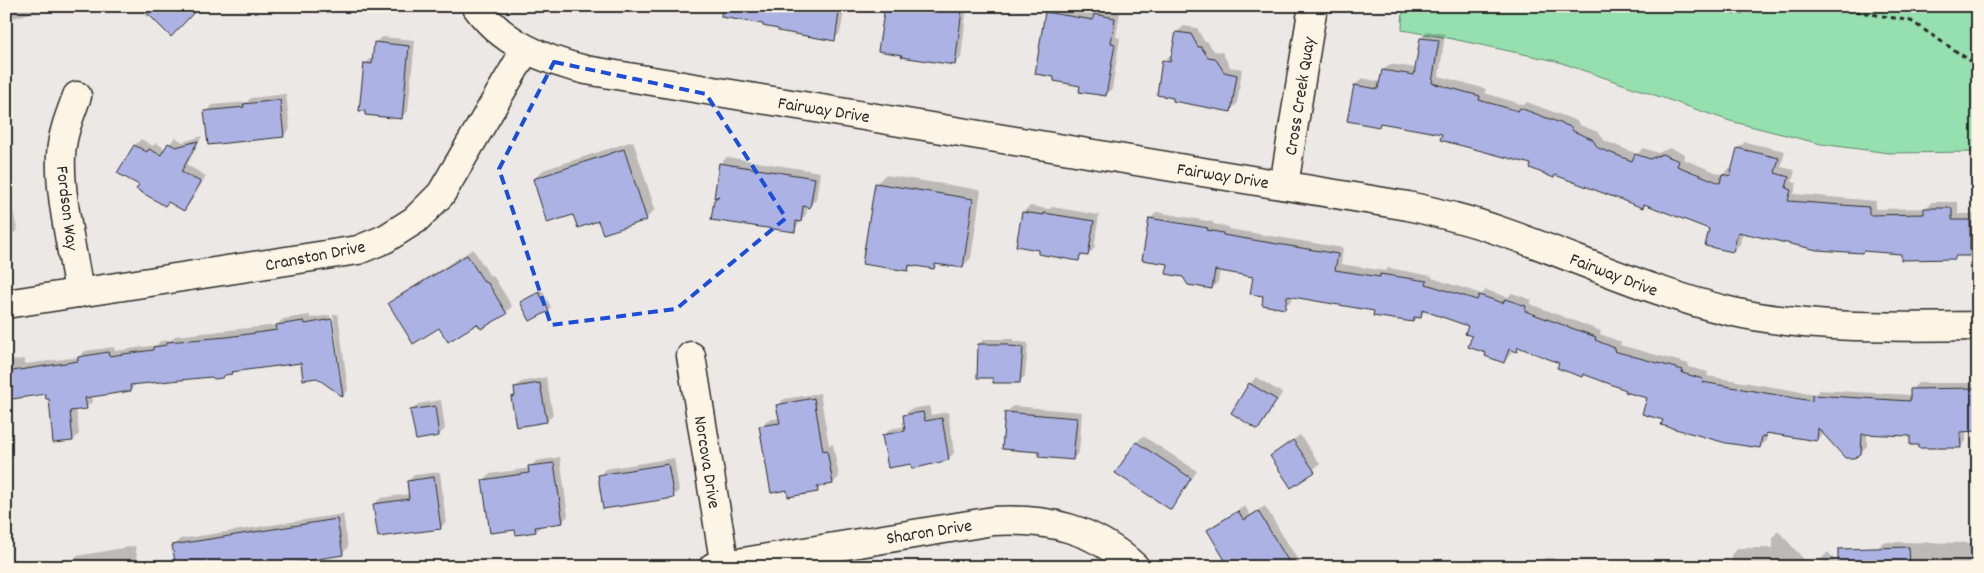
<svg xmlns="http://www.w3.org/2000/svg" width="1984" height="573" viewBox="0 0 1984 573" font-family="Dekko,sans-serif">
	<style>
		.green { fill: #96dfaf; stroke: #60856d }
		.shadow { fill: #0003 }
		.building { fill: #acb3e4; stroke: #2b2b2b }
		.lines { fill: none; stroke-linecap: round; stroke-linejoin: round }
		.minor-casing { stroke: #2b2b2b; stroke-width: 31 }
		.path { stroke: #2b2b2b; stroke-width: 3; stroke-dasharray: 5 4; stroke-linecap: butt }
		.minor { stroke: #fcf5e5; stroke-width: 28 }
		.marked { fill: none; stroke: #1d4ed8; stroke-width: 4; stroke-dasharray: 10 6; stroke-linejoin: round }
		.labels { text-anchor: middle; stroke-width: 4; stroke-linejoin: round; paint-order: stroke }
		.street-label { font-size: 18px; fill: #2b2b2b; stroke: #fcf5e5 }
	</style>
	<rect width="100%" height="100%" fill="#ece8e5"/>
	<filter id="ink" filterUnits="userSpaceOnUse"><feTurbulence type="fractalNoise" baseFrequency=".02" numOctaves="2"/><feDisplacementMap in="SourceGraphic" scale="10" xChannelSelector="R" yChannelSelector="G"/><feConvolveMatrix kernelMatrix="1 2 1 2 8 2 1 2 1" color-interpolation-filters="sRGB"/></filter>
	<g filter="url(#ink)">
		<path class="green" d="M 1403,6 L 1978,6 L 1978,152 L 1889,153 L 1821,144 L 1730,121 L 1556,61 L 1448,38 L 1402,30 Z"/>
		<g class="shadow">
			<path d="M 10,6 L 53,6 L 14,18 Z"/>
			<path d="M 137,6 L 199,6 L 150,15 L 148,17 Z"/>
			<path d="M 754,6 L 845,6 L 840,33 L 834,39 Z"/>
			<path d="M 886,6 L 967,6 L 961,58 L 955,64 Z"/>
			<path d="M 1053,6 L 1097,13 L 1101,9 L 1120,12 L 1116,37 L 1120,38 L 1112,89 L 1106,95 L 1081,85 L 1046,13 Z"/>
			<path d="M 1184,26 L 1197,28 L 1204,41 L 1207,41 L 1214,51 L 1222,52 L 1230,67 L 1242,69 L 1237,104 L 1230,110 L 1164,61 L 1170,55 L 1173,55 L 1177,32 Z"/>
			<path d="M 1427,31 L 1445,34 L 1439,76 L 1486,89 L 1485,93 L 1524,105 L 1527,102 L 1577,121 L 1580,125 L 1598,132 L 1605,141 L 1637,154 L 1643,148 L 1658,153 L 1670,148 L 1685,154 L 1683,159 L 1723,175 L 1729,168 L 1733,169 L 1738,148 L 1745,142 L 1785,151 L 1781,167 L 1795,170 L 1792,182 L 1797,183 L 1794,194 L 1876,201 L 1875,209 L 1926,208 L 1932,202 L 1958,202 L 1958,214 L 1978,214 L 1978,255 L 1957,255 L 1955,257 L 1902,253 L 1743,231 L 1740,244 L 1733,251 L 1710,228 L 1646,204 L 1643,207 L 1556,174 L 1554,176 L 1533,163 L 1443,133 L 1382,122 L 1379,125 L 1355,85 L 1362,78 L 1381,82 L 1383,70 L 1390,64 L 1416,68 L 1421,38 Z"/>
			<path d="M 381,37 L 415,40 L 408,111 L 401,117 L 365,64 L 371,58 L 374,58 L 375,43 Z"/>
			<path d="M 286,94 L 290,129 L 284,135 L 209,144 L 206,112 L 212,105 L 247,102 L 251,98 Z"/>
			<path d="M 202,136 L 187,165 L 206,176 L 190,203 L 184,210 L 119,173 L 135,145 L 141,139 L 153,146 L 156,143 L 166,149 L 175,137 L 183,142 Z"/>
			<path d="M 633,141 L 655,209 L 646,219 L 599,220 L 574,213 L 534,179 L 543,170 Z"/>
			<path d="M 727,157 L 820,172 L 816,200 L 808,206 L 806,214 L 794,231 L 722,194 L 720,164 Z"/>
			<path d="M 6,172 L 17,230 L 11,236 L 6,237 Z"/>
			<path d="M 885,175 L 981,190 L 971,258 L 962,267 L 938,263 L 934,268 L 912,265 L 908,270 L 876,184 Z"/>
			<path d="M 1030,206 L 1049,209 L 1052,207 L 1099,215 L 1094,249 L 1087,255 L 1084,254 L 1078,260 L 1040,249 L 1023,212 Z"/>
			<path d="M 1157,212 L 1213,222 L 1213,224 L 1229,227 L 1229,229 L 1343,248 L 1341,264 L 1385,271 L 1388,268 L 1432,276 L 1432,278 L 1482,294 L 1486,290 L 1508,297 L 1512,293 L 1532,300 L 1530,304 L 1601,331 L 1600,334 L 1621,342 L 1620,345 L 1689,364 L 1688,367 L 1708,372 L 1707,376 L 1815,394 L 1820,390 L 1911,395 L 1911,390 L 1918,383 L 1978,383 L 1978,430 L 1966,430 L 1966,441 L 1960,447 L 1919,444 L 1911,434 L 1867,433 L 1867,446 L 1860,453 L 1824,433 L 1817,440 L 1768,432 L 1766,441 L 1760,447 L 1664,419 L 1649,397 L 1584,373 L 1582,376 L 1560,362 L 1520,347 L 1516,350 L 1512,349 L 1510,355 L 1504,361 L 1487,352 L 1474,336 L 1469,325 L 1427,310 L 1413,321 L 1375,310 L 1291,296 L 1291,301 L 1284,307 L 1265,295 L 1254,276 L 1220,270 L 1218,282 L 1212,288 L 1184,275 L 1169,263 L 1150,219 Z"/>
			<path d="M 473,249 L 490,276 L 494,277 L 512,306 L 506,313 L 478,323 L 390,303 L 396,297 Z"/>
			<path d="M 542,290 L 551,307 L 548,310 L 522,302 Z"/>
			<path d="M 333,314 L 338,314 L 348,390 L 343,396 L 302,361 L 234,371 L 231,373 L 137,383 L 131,390 L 92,396 L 93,401 L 86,407 L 76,409 L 79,434 L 73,440 L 46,392 L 6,399 L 6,361 L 24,359 L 25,364 L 79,357 L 85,351 L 114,347 L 115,351 L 157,345 L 160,341 L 171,340 L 175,336 L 277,325 L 283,319 L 310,315 L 310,318 L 330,315 L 340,385 L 342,385 Z"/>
			<path d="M 984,339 L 1013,339 L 1013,341 L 1028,343 L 1025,376 L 1019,382 L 994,377 L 979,344 Z"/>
			<path d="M 546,377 L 553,415 L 547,421 L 512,398 L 516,394 L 515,388 L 521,382 Z"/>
			<path d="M 1256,377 L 1282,393 L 1264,422 L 1258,428 L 1232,412 L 1250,384 Z"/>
			<path d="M 820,393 L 829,445 L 833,444 L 839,477 L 833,483 L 823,485 L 817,491 L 788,489 L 761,427 L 767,420 L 780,418 L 778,405 L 784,399 Z"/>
			<path d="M 441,400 L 445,429 L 439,435 L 412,410 L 418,404 Z"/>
			<path d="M 929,406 L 931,415 L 948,412 L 954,453 L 948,459 L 913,468 L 912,463 L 884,435 L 890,429 L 906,426 L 904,416 L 910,409 Z"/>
			<path d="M 1013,406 L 1082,412 L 1079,452 L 1073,459 L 1040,451 L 1006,413 Z"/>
			<path d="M 1300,435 L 1320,464 L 1292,486 L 1271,456 Z"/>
			<path d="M 1143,436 L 1197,471 L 1177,502 L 1170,508 L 1117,472 L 1137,442 Z"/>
			<path d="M 560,457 L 568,516 L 562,522 L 542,525 L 536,531 L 516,529 L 484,480 L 490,474 L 530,468 L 536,461 Z"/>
			<path d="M 674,458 L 679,491 L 673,497 L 599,476 L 605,469 Z"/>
			<path d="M 440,472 L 446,522 L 440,528 L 374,504 L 381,498 L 410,494 L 408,481 L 414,475 Z"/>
			<path d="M 1245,506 L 1250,515 L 1265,506 L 1299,562 L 1293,567 L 1227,567 L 1229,564 L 1209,530 L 1215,524 Z"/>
			<path d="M 343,514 L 348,547 L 342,554 L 174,546 L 180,539 Z"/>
			<path d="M 1778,531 L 1811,567 L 1732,567 L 1732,555 L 1738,548 L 1773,548 L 1773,537 Z"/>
			<path d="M 1883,542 L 1978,543 L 1978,567 L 1862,567 Z"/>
			<path d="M 135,546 L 139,567 L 72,567 L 71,562 L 77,556 Z"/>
			<path d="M 1828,552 L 1840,567 L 1816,567 L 1822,558 Z"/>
			<path d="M 1545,558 L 1553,558 L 1562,567 L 1536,567 Z"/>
			<path d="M 1642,560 L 1671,560 L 1671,567 L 1565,567 L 1638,564 Z"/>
			<path d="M 38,561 L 39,567 L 6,567 Z"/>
			<path d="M 1455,564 L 1456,567 L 1446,567 Z"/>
		</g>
		<g class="building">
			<path d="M 140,6 L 200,6 L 171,37 Z"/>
			<path d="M 722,6 L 840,6 L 835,41 L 778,31 L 778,29 L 763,26 L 763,24 L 721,17 Z"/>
			<path d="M 885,6 L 937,6 L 962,10 L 955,65 L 901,57 L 902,55 L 878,51 Z"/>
			<path d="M 1045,12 L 1093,20 L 1094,14 L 1115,18 L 1111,43 L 1115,44 L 1106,96 L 1079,92 L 1080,86 L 1054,81 L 1054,77 L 1035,74 Z"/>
			<path d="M 1176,32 L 1191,34 L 1198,47 L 1201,47 L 1208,57 L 1215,58 L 1224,72 L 1237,75 L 1231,112 L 1173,101 L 1173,98 L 1157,95 L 1162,60 L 1170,62 Z"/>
			<path d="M 1420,38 L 1439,40 L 1432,83 L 1480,96 L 1479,100 L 1518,111 L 1520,108 L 1571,127 L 1573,131 L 1592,139 L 1598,148 L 1632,161 L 1635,154 L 1650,159 L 1662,154 L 1679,161 L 1677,166 L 1720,183 L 1722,174 L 1730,176 L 1737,148 L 1779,158 L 1775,173 L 1789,177 L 1786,188 L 1791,190 L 1788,201 L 1869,207 L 1869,215 L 1924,214 L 1924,208 L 1952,208 L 1952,220 L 1970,220 L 1970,256 L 1955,256 L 1955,259 L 1901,260 L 1901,254 L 1863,251 L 1862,253 L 1817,250 L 1738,232 L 1733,252 L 1705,246 L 1709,229 L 1644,204 L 1643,208 L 1555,175 L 1554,178 L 1530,168 L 1531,164 L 1440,140 L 1442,134 L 1380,123 L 1379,127 L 1347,121 L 1354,85 L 1378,89 L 1382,70 L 1414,75 Z"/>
			<path d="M 374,42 L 409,46 L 402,119 L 365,115 L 365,111 L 359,111 L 364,63 L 372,64 Z"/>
			<path d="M 280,100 L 284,137 L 208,145 L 204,111 L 244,107 L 243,104 Z"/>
			<path d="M 198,141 L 181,172 L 201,182 L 184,211 L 168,202 L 165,206 L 136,189 L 139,185 L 117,173 L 134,145 L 147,152 L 149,149 L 161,155 L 168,143 L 176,147 Z"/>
			<path d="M 624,149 L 647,220 L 603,234 L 598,221 L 578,228 L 573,215 L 547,223 L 533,179 Z"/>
			<path d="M 719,163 L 815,178 L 810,208 L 803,206 L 801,222 L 796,221 L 795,232 L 711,220 L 714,200 L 719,196 L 714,198 Z"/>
			<path d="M 875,183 L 973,199 L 963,268 L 935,264 L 934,269 L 909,265 L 908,271 L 862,264 Z"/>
			<path d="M 1022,212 L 1044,215 L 1044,213 L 1094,221 L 1088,256 L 1080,255 L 1079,261 L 1038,254 L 1038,250 L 1016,246 Z"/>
			<path d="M 1149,218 L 1208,228 L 1207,230 L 1223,233 L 1223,235 L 1338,254 L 1335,270 L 1380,277 L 1380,274 L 1427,281 L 1426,284 L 1477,300 L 1479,295 L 1503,303 L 1505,299 L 1526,306 L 1525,311 L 1596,337 L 1595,340 L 1615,348 L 1614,351 L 1683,370 L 1682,373 L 1703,379 L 1702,382 L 1812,401 L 1812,395 L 1910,401 L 1910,389 L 1977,388 L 1977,431 L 1960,432 L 1961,448 L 1918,448 L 1918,445 L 1910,445 L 1910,436 L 1862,434 L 1861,454 L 1854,458 L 1845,458 L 1818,428 L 1817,441 L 1766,433 L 1766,437 L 1762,436 L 1760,448 L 1726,443 L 1661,425 L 1663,420 L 1642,414 L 1647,398 L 1625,392 L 1626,390 L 1583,374 L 1582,377 L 1557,368 L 1559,363 L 1518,347 L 1517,352 L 1509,349 L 1504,363 L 1485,356 L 1486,353 L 1468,347 L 1472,336 L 1465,334 L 1468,326 L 1422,310 L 1421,318 L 1414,317 L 1413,322 L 1373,316 L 1374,311 L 1287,296 L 1285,309 L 1262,305 L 1263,296 L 1250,294 L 1253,277 L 1215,270 L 1212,289 L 1188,285 L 1183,277 L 1166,274 L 1168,264 L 1142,260 Z"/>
			<path d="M 467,255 L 484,282 L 488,283 L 507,314 L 481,329 L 477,324 L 448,342 L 439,328 L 413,344 L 388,303 Z"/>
			<path d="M 539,292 L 549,311 L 530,321 L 520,302 Z"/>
			<path d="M 332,319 L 343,397 L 317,378 L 303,380 L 301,363 L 231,372 L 232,374 L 225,375 L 222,378 L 215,379 L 211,377 L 130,385 L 131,391 L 85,398 L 87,409 L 70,411 L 73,441 L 53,443 L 49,399 L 46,399 L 45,394 L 6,400 L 6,372 L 78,361 L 78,357 L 108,352 L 109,356 L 153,350 L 153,347 L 167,345 L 167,342 L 227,337 L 277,330 L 276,325 L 304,321 L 305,324 Z"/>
			<path d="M 978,344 L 1008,344 L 1008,346 L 1023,347 L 1020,383 L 993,383 L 993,378 L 977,378 Z"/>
			<path d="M 540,383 L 547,422 L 516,427 L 511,397 L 515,396 L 514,387 Z"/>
			<path d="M 1249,383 L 1277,400 L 1258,430 L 1231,413 Z"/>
			<path d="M 814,398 L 823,451 L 827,450 L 833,484 L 817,487 L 818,492 L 788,497 L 787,490 L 771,493 L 759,426 L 780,423 L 776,405 Z"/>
			<path d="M 435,406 L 439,436 L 416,440 L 410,410 Z"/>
			<path d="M 923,412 L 925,421 L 942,418 L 949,460 L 912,469 L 911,464 L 888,468 L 882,435 L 905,431 L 903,415 Z"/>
			<path d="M 1005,412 L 1077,418 L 1073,460 L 1039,457 L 1039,452 L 1002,449 Z"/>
			<path d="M 1293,440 L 1315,472 L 1291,488 L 1270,456 Z"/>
			<path d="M 1136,442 L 1191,478 L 1171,510 L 1115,473 Z"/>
			<path d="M 554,463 L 563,523 L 535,527 L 536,532 L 516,535 L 515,530 L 490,533 L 482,480 L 529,473 L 528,466 Z"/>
			<path d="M 668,464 L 674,498 L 603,509 L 598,475 Z"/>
			<path d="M 434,477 L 441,529 L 378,537 L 373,504 L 409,499 L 407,481 Z"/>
			<path d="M 1238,511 L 1244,520 L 1258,511 L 1292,567 L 1229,567 L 1207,530 Z"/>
			<path d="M 337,519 L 343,555 L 269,567 L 176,567 L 172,545 Z"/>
			<path d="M 1909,547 L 1910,567 L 1838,567 L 1838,549 Z"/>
		</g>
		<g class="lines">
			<g class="minor-casing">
				<g id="minor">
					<path d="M 476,6 C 502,43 544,60 586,70 L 1408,206 C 1439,213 1470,220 1500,231 C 1576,257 1649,292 1729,311 C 1811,330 1894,327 1978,326"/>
					<path d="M 77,96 C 70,115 62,134 61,155 C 59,197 73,251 79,293"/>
					<path d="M 1284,185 L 1313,6"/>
					<path d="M 6,304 L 358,250 L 385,239 L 415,220 L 441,194 L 526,49"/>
					<path d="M 691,356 L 725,567"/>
					<path d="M 713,567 L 993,521 C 1048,518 1093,528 1135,567"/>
				</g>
			</g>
			<path class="path" d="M 1713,6 L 1734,13 L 1777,8 L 1849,10 L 1911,21 L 1978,66"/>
			<use href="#minor" class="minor"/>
		</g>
	</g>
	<path class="marked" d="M 554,62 L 706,94 L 786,218 L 676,309 L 551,325 L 499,169 Z"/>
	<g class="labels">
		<g class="street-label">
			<text transform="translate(1299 96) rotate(-81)" y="6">Cross Creek Quay</text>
			<text transform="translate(824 109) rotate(9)" y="6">Fairway Drive</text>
			<text transform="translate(1223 175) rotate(9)" y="6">Fairway Drive</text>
			<text transform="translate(68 208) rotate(83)" y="6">Fordson Way</text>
			<text transform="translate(315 255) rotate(-11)" y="6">Cranston Drive</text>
			<text transform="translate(1614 274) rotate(21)" y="6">Fairway Drive</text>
			<text transform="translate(708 462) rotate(81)" y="6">Norcova Drive</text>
			<text transform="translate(929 531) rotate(-9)" y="6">Sharon Drive</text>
		</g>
	</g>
	<rect width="1984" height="573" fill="none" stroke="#fcf5e5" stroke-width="25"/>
	<rect x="12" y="12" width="1959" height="548" fill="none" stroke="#2b2b2b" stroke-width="2" filter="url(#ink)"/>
</svg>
